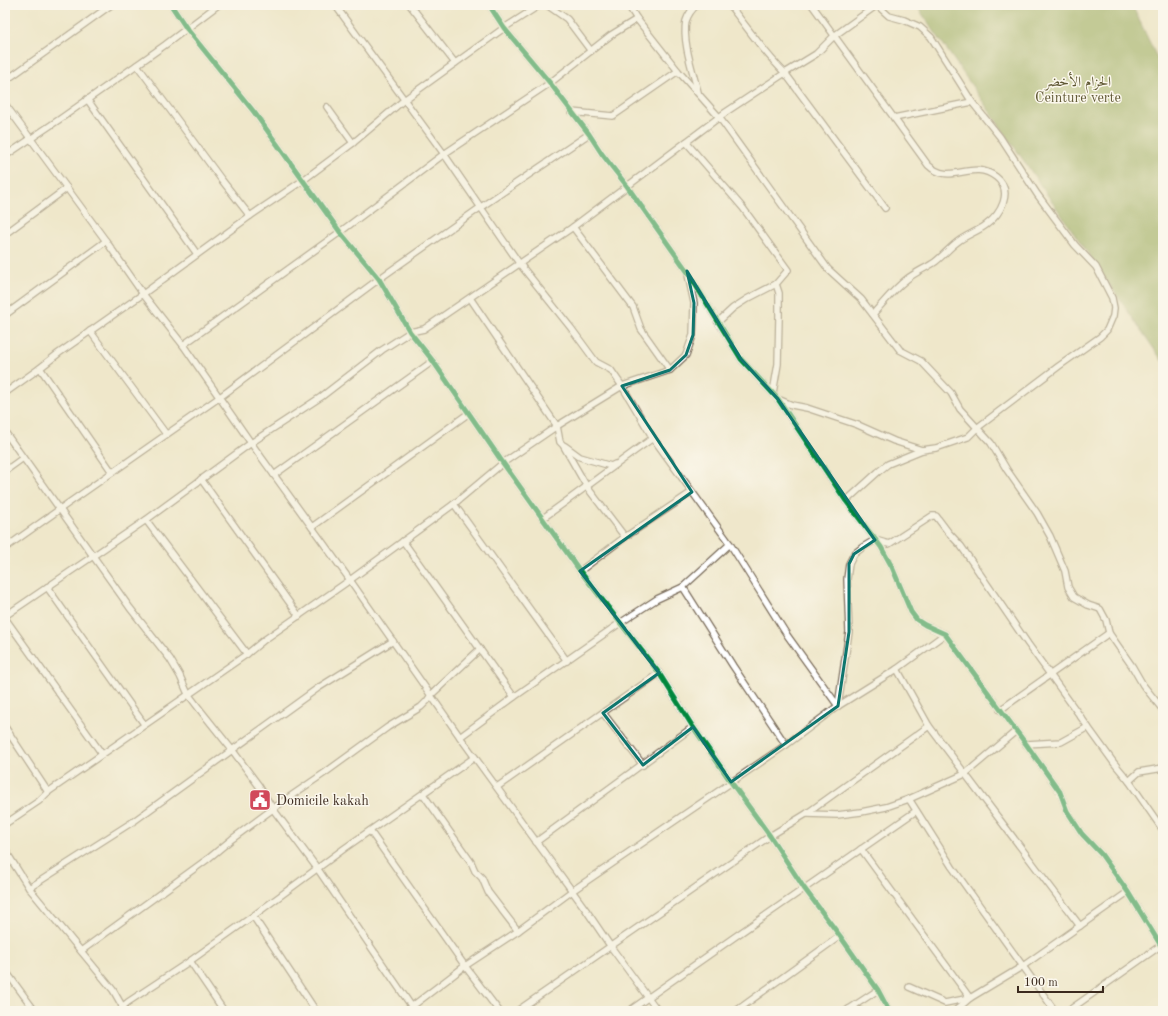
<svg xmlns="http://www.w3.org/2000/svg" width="1168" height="1016" viewBox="0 0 1168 1016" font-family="'Old Standard TT',Amiri,serif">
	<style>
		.forest { fill: #8ea659; stroke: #64683c }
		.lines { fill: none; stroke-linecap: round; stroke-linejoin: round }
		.minor-casing { stroke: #7a6c5b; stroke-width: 8 }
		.minor { stroke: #fff; stroke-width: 5.5 }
		.cycleway-casing { stroke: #fbf7ec; stroke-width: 8 }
		.cycleway { stroke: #00873e; stroke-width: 5 }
		.marked { fill: none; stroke: #0f766e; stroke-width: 3; stroke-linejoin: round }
		.labels { text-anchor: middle; stroke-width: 3; stroke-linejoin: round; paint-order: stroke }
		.park-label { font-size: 14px; fill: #5f5733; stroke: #fbf7ec }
		.poi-label { font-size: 14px; fill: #3b2a1e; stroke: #fbf7ec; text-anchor: start }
	</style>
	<rect width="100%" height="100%" fill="#fbf7ec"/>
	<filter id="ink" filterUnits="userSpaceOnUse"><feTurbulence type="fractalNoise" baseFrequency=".025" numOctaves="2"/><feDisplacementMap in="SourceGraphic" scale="8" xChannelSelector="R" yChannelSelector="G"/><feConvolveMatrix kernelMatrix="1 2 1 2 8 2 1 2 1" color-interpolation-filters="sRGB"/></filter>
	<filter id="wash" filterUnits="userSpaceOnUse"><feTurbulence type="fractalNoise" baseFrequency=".012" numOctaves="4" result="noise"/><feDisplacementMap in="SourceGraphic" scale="16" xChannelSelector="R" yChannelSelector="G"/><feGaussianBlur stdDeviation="0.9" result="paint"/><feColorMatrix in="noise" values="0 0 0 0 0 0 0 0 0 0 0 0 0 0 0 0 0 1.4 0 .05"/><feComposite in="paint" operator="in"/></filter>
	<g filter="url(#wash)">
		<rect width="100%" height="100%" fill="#efe7cb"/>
		<path class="forest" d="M 916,5 L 1132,5 L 1162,68 L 1163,83 L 1163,362 Z"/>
	</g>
	<g filter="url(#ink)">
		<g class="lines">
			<g class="minor-casing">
				<g id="minor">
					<path d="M 171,5 L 187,29 L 254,112 L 340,232 L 379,279 L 410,332 L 433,361 L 503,463 L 580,571 L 659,673 L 693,727 L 731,782 L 770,836 L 804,888 L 840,936 L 878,990 L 889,1011"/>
					<path d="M 335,5 L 444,154 L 519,263 L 571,328 L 596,362 L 611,370 L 622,386 L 653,438 L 730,544 L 787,635 L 838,706"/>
					<path d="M 410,5 L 455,63"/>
					<path d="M 489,5 L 504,28 L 550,83 L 589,134 L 602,154 L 627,186 L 687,271 L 741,359 L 778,399 L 846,501 L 881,547 L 892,567 L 911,612 L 917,620 L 925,625 L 945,634 L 1026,744 L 1060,792 L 1067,811 L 1082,834 L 1101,854 L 1128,892 L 1163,949"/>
					<path d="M 547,5 L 567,19 L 591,51"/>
					<path d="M 628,5 L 637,19 L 678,71 L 719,117 L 828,269 L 861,299 L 900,350 L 921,361 L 951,393 L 960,409 L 991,443 L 1007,470 L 1037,513 L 1050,536 L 1065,571 L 1068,587 L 1074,597 L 1088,605 L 1100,609 L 1106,620 L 1109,633 L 1132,666 L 1143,685 L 1163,710"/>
					<path d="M 697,5 C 692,9 688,15 686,21 C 682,41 693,72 698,92"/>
					<path d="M 729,5 L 730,6 C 748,28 764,53 785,73 L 885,208"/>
					<path d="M 812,5 L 894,118 L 928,165 C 951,187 971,158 996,177 C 1014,191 1001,214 986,225 C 978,231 969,234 960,240 C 951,246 944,255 935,262 C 926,268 916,272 907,279 C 894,289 884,302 873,314"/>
					<path d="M 137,65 L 221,179 L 250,216"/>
					<path d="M 5,81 L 111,5"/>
					<path d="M 87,99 L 197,254"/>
					<path d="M 5,104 L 106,241 L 143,294 L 183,345 L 251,443 L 350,580 L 460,737 L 586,910 L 611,947 L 658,1011"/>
					<path d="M 327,107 L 353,143"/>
					<path d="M 571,112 L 613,116 L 678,71"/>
					<path d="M 894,118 L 972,102"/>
					<path d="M 686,142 L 743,208 L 788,270 L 776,284 L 779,293 L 779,317 L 778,364 L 773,393"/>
					<path d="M 5,156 L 60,119 L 165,45 L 218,5"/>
					<path d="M 573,227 L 633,307 L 641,329 L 670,370"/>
					<path d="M 5,234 L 67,188"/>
					<path d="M 470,298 L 557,426 L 560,442 L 563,445 L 587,487 L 625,537"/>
					<path d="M 5,315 L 106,241"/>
					<path d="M 718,322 L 733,308 L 747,299 L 776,284"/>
					<path d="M 90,331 L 166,434"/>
					<path d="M 183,345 L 340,232 L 444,154 L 550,83 L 611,35 L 637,19"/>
					<path d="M 40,368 L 112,472"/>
					<path d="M 5,393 L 40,368 L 59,353 L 143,294 L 250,216 L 302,181 L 353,143 L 404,100 L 504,28 L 540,5"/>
					<path d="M 780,400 L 792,405 L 807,408 L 858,425 L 894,441 L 922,450"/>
					<path d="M 5,432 L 130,608 L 170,659 L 180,676 L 188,694 L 201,711 L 233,751 L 259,786 L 273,809 L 317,868 L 412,1007"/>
					<path d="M 565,446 L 580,457 L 611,466 L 615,464"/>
					<path d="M 5,471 L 23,458"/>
					<path d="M 274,475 L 433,361"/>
					<path d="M 201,479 L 299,616"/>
					<path d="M 846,501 L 878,472 L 888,464 L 922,450 L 936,448 L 968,437 L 977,428 L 1059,366 L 1100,337 L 1107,330 L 1113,316 L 1114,308 L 1112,298 L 1096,267 L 1075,245 L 1037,194 L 1000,137 L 972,102 L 931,37 L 920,27 L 904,20 L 889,16 L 877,5"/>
					<path d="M 454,504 L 567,661"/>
					<path d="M 543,518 C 580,492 616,464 653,438"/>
					<path d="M 146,520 L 247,654"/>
					<path d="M 312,527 L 469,413"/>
					<path d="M 403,541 L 514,697"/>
					<path d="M 5,548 L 60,509 L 220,397 L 379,279 L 481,207 L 589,134"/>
					<path d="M 580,571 L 625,537 L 692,492"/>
					<path d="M 47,587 L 144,724"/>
					<path d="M 683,587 L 733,666 L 786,745"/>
					<path d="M 5,616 L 146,520 L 251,443 L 321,397 L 382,350 L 410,332 L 424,329 L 573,227 L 726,112 L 785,73 L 816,54 L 834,36 L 877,5"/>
					<path d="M 5,618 L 102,754"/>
					<path d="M 897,669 L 929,726 L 1080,926"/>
					<path d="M 838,706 L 849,632 L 847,579 L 849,564 L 854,554 L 863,547 L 875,540 L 889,544 L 932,516 L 936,516 L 948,532 L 961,546 L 1028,644 L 1114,763 L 1129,781 L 1163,830"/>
					<path d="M 1000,710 L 1109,633"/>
					<path d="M 603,713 L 643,765"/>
					<path d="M 5,727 L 48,792"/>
					<path d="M 460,737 L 514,697 L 620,623 L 657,599 L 683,587 L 730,544"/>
					<path d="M 1026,744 L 1061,742 L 1088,727"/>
					<path d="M 1129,781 L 1139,772 L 1163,768"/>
					<path d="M 497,787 L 659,673"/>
					<path d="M 423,794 L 471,862 L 475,871 L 482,878 L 488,892 L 518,931"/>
					<path d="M 909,799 L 952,867 L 1055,1011"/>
					<path d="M 807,814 L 837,815 L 861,812 L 886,807 L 909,799 L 965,774 L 1016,731"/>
					<path d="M 5,824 L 39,801 L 48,792 L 247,654 L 264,640 L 350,580 L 454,504 L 503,463 L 557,426 L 622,386 L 670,370 L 686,355 L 693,335 L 694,303 L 688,275"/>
					<path d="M 370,831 L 465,966 L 499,1011"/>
					<path d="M 536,842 L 693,727"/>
					<path d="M 861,849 L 970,998 L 945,1003 L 909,987"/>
					<path d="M 5,850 L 29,888 L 113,990 L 125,1011"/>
					<path d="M 29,888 L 134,821 L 318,688 L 393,641"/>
					<path d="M 253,916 L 316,1011"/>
					<path d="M 81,951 L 209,858 L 232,839 L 285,800 L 326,772 L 388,727 L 421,707 L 427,701 L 431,695 L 480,649"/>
					<path d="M 190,961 L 224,1011"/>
					<path d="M 5,970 L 35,1011"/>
					<path d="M 122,1007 L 128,1002 L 190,961 L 253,916 L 345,848 L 475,757"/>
					<path d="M 849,1009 L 858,1010 L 861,1011"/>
					<path d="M 406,1011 L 465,966 L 518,931 L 572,891 L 786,745 L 838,706 L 897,669 L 945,634"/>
					<path d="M 517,1011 L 770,836 L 806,814 L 929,726"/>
					<path d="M 629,1011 L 733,938 L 916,811"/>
					<path d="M 736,1011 L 840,936"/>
					<path d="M 846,1011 L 878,990"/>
					<path d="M 955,1011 L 970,998 L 1023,966 L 1128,892"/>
					<path d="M 1068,1011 L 1160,946"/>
				</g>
			</g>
			<use href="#minor" class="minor"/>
			<g class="cycleway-casing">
				<g id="cycleway">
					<path d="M 171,5 L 187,29 L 254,112 L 340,232 L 379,279 L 410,332 L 433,361 L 503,463 L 580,571 L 659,673 L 693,727 L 731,782 L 770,836 L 804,888 L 840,936 L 878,990 L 889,1011"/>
					<path d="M 489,5 L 504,28 L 550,83 L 589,134 L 602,154 L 627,186 L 687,271 L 741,359 L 778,399 L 846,501 L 881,547 L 892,567 L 911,612 L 917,620 L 925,625 L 945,634 L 1026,744 L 1060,792 L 1067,811 L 1082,834 L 1101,854 L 1128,892 L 1163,949"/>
				</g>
			</g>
			<use href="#cycleway" class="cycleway"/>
		</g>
	</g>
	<path d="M0 0H1168V1016H0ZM 687,271 L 741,359 L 778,399 L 875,540 L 854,554 L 849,564 L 849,632 L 838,706 L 731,782 L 693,727 L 643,765 L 603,713 L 659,673 L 580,571 L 692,492 L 622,386 L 670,370 L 686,355 L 693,335 L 694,303 Z" fill="#efe7cb" fill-opacity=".55" fill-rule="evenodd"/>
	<path class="marked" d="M 687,271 L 741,359 L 778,399 L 875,540 L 854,554 L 849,564 L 849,632 L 838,706 L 731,782 L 693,727 L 643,765 L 603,713 L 659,673 L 580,571 L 692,492 L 622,386 L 670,370 L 686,355 L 693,335 L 694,303 Z"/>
	<defs>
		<g id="civic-square" transform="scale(1.15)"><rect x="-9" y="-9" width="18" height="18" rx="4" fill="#d1495b" stroke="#fbf7ec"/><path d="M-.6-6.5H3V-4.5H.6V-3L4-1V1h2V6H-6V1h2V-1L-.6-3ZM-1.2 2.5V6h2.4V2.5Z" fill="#fff"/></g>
	</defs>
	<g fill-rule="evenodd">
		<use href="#civic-square" x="260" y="800"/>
	</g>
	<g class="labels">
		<g class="park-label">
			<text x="1078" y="86">الحزام الأخضر<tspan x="1078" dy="16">Ceinture verte</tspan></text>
		</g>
		<g class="poi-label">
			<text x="276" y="805">Domicile kakah</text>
		</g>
	</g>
	<rect width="1168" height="1016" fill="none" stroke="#fbf7ec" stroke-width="20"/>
	<path d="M1018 986v6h85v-6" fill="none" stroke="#3b2a1e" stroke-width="2"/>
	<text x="1024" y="986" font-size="12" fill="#3b2a1e" stroke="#fbf7ec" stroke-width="3" paint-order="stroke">100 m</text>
</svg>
